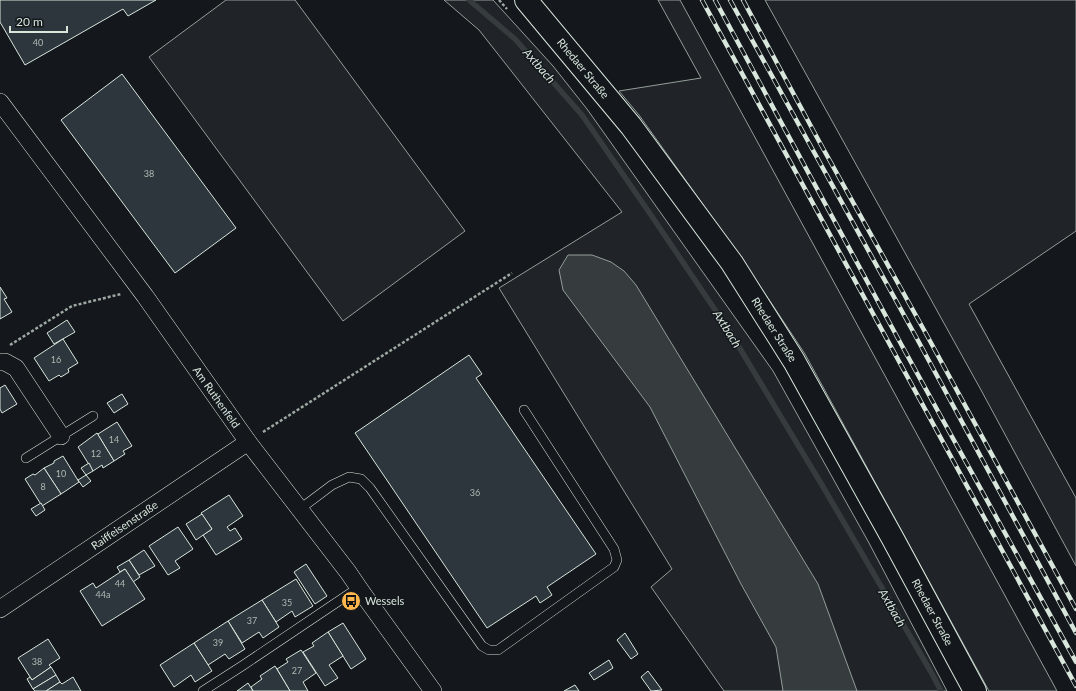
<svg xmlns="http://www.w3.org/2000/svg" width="1076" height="691" viewBox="0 0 1076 691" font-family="Lato,sans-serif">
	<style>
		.green { fill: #202428; stroke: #939e99 }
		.water { fill: #363b3e; stroke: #939e99 }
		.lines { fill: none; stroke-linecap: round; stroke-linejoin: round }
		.stream { stroke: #363b3e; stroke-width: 5.5 }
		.building { fill: #2c363c; stroke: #d8e6dc }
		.lane-casing { stroke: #d8e6dc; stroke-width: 10 }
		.street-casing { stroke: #d8e6dc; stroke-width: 18 }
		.secondary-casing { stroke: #d8e6dc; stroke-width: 24 }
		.path { stroke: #9da8a2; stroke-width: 2.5; stroke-dasharray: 3 2; stroke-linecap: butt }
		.lane { stroke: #14181c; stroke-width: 9 }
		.street { stroke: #14181c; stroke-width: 17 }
		.secondary { stroke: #14181c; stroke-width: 22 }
		.rail-casing { stroke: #d8e6dc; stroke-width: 4.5 }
		.rail { stroke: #14181c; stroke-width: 3; stroke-dasharray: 9; stroke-linecap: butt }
		.labels { text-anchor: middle; stroke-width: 3; stroke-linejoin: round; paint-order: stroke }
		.number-label { font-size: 9px; fill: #adbab4 }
		.street-label { font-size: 11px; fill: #d8e6dc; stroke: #14181c }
		.poi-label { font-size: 11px; fill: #d8e6dc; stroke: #14181c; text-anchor: start }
		.water-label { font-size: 12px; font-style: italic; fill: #d8e6dc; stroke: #14181c }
	</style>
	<rect width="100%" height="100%" fill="#14181c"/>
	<g class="green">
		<path d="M 226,0 L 295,0 L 465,231 L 343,321 L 149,57 Z"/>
		<path d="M 444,0 L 493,0 L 553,66 L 587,109 L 773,371 L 869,543 L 947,691 L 724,691 L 651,587 L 672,569 L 499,288 L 622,212 L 479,30 Z"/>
		<path d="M 658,0 L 680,0 L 1057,691 L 989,691 L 805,354 L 742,259 L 639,115 L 619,91 L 701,78 Z"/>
		<path d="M 765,0 L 1076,0 L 1076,231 L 969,304 L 1076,498 L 1076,566 L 981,390 Z"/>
	</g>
	<path class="water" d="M 568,255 L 592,255 L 611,262 L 624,271 L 636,285 L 818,584 L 857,691 L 783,691 L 776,647 L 741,584 L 650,407 L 563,290 L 559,270 Z"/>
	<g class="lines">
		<path class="stream" d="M 469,0 L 515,39 L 582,115 L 653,218 L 730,332 L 822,485 L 931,672 L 941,691"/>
	</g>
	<g class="building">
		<path d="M 0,0 L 156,0 L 128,16 L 123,9 L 25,65 L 0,22 Z"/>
		<path d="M 122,74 L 236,228 L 175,273 L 61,120 Z"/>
		<path d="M 0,287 L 7,298 L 4,299 L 12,312 L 0,319 Z"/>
		<path d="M 67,320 L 75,332 L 54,344 L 47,333 Z"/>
		<path d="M 63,339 L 78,363 L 68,369 L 69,372 L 61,377 L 59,375 L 49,381 L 34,358 Z"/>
		<path d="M 469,355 L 482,374 L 476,378 L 596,554 L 547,587 L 552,595 L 540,603 L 536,596 L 487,628 L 355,433 Z"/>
		<path d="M 5,385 L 17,404 L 2,413 L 0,409 L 0,388 Z"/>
		<path d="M 122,394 L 128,404 L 114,413 L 107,403 Z"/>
		<path d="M 117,422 L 132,446 L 123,451 L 125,454 L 114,461 L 97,433 L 98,434 Z"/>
		<path d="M 97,433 L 114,461 L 103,468 L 102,465 L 93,471 L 78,447 Z"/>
		<path d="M 63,456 L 79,482 L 61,494 L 44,468 L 54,463 L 54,461 Z"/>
		<path d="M 89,463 L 93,471 L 86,475 L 81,468 Z"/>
		<path d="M 44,468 L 61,494 L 42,506 L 25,479 L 33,474 L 35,475 Z"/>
		<path d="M 86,475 L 91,481 L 83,487 L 78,480 Z"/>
		<path d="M 229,495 L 243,516 L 227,527 L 230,531 L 235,528 L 242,539 L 216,555 L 203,535 L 212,529 L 201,513 Z"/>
		<path d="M 41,503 L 45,510 L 36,516 L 31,509 Z"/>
		<path d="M 202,514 L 212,529 L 196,540 L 186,524 Z"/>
		<path d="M 178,527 L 193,549 L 175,561 L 180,568 L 168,575 L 149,546 Z"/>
		<path d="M 144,550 L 155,566 L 139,575 L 129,560 Z"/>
		<path d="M 129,560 L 140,577 L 133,582 L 125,569 L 120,572 L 117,567 Z"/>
		<path d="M 306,564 L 327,596 L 315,604 L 294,572 Z"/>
		<path d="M 125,569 L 145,599 L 102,626 L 80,591 L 93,583 L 96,588 Z"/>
		<path d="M 296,579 L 313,606 L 295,617 L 292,611 L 276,622 L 262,600 Z"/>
		<path d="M 262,600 L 279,627 L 263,638 L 259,632 L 242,643 L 228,621 Z"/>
		<path d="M 228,621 L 245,649 L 229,659 L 225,654 L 208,665 L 194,643 Z"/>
		<path d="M 343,623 L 366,659 L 351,669 L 328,632 Z"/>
		<path d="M 328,632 L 343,656 L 329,665 L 338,678 L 325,686 L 303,652 L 314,646 L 312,643 Z"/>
		<path d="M 625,633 L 638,654 L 631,659 L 617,640 Z"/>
		<path d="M 48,639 L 60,658 L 49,665 L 51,667 L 32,680 L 18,658 Z"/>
		<path d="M 194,643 L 212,671 L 195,682 L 191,675 L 174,687 L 160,665 Z"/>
		<path d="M 301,650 L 316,673 L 303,682 L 308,691 L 290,691 L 277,669 L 288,662 L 286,659 Z"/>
		<path d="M 609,660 L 613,668 L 594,680 L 589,673 Z"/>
		<path d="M 275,666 L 290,691 L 253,691 L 251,687 L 262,679 L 260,676 Z"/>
		<path d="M 51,667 L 56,675 L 33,689 L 27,679 L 30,677 L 32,680 Z"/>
		<path d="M 648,671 L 662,690 L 651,691 L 641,677 Z"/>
		<path d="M 56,675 L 60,682 L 46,691 L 35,691 L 33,689 Z"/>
		<path d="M 73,677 L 81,691 L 46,691 L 60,682 L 62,684 Z"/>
		<path d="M 248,683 L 253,691 L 237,691 Z"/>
		<path d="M 575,685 L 579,691 L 564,691 Z"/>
	</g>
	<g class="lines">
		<g class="lane-casing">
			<g id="lane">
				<path d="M 26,458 L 93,416"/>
				<path d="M 300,509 L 332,485 L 349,477 L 361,479 L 370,488 L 482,646 L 489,650 L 498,650 L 614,567 L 617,560 L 614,549 L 524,410"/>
				<path d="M 203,691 L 242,666 L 358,588"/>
			</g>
		</g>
		<g class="street-casing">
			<g id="street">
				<path id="s1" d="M 0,102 L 145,296 L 248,442 L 348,572 L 363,594 L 433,691"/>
				<path d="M 0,362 L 5,362 L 16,368 L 61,436"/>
				<path id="s2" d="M 0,609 L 248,442"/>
			</g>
		</g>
		<g class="secondary-casing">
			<g id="secondary">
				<path id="s3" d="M 526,0 L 631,126 L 732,263 L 794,361 L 893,539 L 975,691"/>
			</g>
		</g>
		<g class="path">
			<path d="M 499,0 L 507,9"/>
			<path d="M 10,345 L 72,306 L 121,294"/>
			<path d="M 263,432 L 512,273"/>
		</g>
		<use href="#lane" class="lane"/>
		<use href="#street" class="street"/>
		<use href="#secondary" class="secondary"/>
		<g class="rail-casing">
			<g id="rail">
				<path d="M 702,0 L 1076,686"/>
				<path d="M 715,0 L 901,344 L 1076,662"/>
				<path d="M 730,0 L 915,335 L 1076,633"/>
				<path d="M 743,0 L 820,143 L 924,330 L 1076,609"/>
			</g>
		</g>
		<use href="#rail" class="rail"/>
	</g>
	<defs>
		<g id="bus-disc" transform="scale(1)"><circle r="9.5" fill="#ffb74d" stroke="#14181c"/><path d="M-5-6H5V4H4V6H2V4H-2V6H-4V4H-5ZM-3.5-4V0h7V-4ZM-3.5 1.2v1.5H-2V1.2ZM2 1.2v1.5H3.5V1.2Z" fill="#111"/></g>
	</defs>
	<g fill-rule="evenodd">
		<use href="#bus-disc" x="351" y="601"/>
	</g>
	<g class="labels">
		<g class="number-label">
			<text x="38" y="46">40</text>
			<text x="149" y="177">38</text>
			<text x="56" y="363">16</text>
			<text x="114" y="443">14</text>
			<text x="96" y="457">12</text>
			<text x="61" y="477">10</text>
			<text x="43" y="490">8</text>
			<text x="475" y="496">36</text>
			<text x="120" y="587">44</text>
			<text x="103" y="598">44a</text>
			<text x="287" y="606">35</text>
			<text x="252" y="624">37</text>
			<text x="218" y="646">39</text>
			<text x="37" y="665">38</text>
			<text x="297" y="674">27</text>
		</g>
		<g class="street-label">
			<text dy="4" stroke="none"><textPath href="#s3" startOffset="89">Rhedaer Straße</textPath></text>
			<text dy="4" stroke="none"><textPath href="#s3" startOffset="413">Rhedaer Straße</textPath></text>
			<text dy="4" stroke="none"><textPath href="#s1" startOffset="366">Am Ruthenfeld</textPath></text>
			<text dy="4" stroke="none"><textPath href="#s2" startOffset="150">Raiffeisenstraße</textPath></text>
			<text dy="4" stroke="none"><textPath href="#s3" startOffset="737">Rhedaer Straße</textPath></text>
		</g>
		<g class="poi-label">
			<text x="365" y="605">Wessels</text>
		</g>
		<g class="water-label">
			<text transform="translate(539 66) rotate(49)" y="4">Axtbach</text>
			<text transform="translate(727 329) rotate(58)" y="4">Axtbach</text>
			<text transform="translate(892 608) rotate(60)" y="4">Axtbach</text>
		</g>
	</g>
	<path d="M10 26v6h57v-6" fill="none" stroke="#d8e6dc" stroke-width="2"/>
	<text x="16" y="26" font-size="12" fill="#d8e6dc" stroke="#14181c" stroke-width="3" paint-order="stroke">20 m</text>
</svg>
